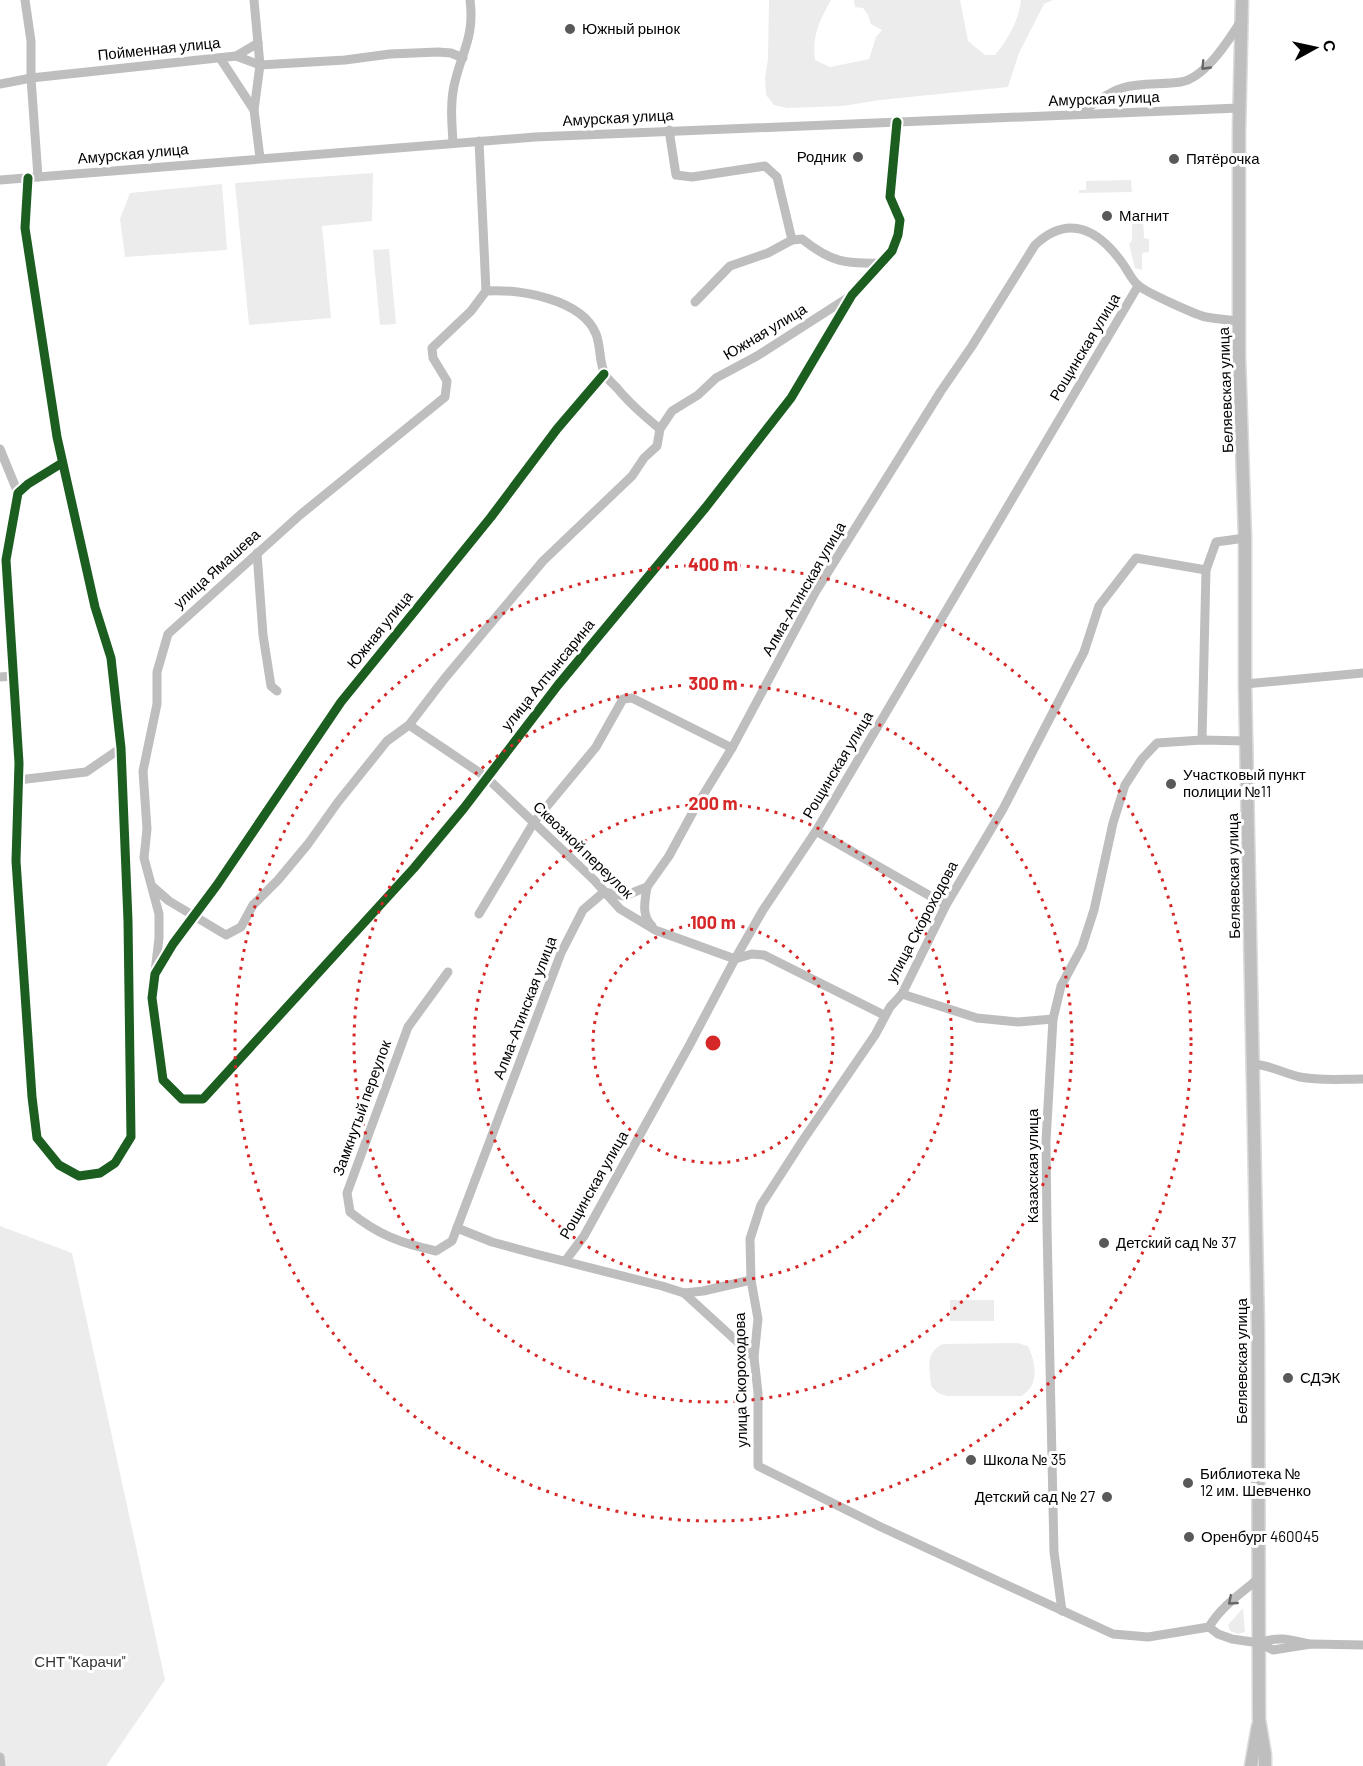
<svg xmlns="http://www.w3.org/2000/svg" width="1363" height="1766" viewBox="0 0 1363 1766" font-family="Barlow,sans-serif">
	<style>
		.green { fill: #ececec }
		.lines { fill: none; stroke-linecap: round; stroke-linejoin: round }
		.major-casing { stroke: #dbdbdb; stroke-width: 15 }
		.minor { stroke: #bebebe; stroke-width: 9 }
		.major { stroke: #bebebe; stroke-width: 12 }
		.cycleway-casing { stroke: #fff; stroke-width: 13 }
		.cycleway { stroke: #1b5e20; stroke-width: 9 }
		.oneway { stroke: #686868 }
		.ring { fill: none; stroke: #d62828; stroke-width: 3; stroke-dasharray: 3 6 }
		.poi-dot { fill: #595959; stroke: #fff; stroke-width: 2 }
		.labels { text-anchor: middle; stroke-width: 6; stroke-linejoin: round; paint-order: stroke }
		.poi-label { font-size: 15px; fill: #000; stroke: #fff; text-anchor: start }
		.street-label { font-size: 15px; fill: #000; stroke: #fff }
		.park-label { font-size: 15px; fill: #333; stroke: #fff }
		.centre { fill: #d62828; stroke: #fff; stroke-width: 3 }
		.ring-label { font-size: 18px; text-anchor: middle; font-weight: bold; fill: #d62828; stroke: #fff; stroke-width: 6; stroke-linejoin: round; paint-order: stroke }
	</style>
	<rect width="100%" height="100%" fill="#fff"/>
	<g class="green">
		<path d="M 769,0 L 831,0 C 819,22 812,35 815,60 L 830,67 L 869,59 L 876,37 L 882,30 L 871,24 L 868,15 L 863,8 L 855,7 L 854,0 L 960,0 L 968,41 L 985,55 L 995,55 C 1009,38 1018,22 1021,0 L 1053,0 L 1044,4 L 1019,53 L 1008,87 L 880,100 L 843,106 L 787,108 L 774,105 L 766,95 L 765,77 L 768,59 Z"/>
		<path d="M 373,173 L 372,221 L 322,226 L 331,318 L 249,325 L 235,183 Z"/>
		<path d="M 1131,180 L 1132,192 L 1079,193 L 1079,190 L 1086,190 L 1086,181 Z"/>
		<path d="M 222,184 L 227,250 L 125,257 L 120,219 L 130,193 Z"/>
		<path d="M 1132,219 L 1143,219 L 1144,238 L 1149,239 L 1149,252 L 1142,253 L 1142,270 L 1135,268 L 1129,244 L 1132,240 Z"/>
		<path d="M 389,249 L 396,324 L 380,325 L 373,250 Z"/>
		<path d="M 0,1226 L 72,1253 L 165,1680 L 106,1766 L 0,1766 Z"/>
		<rect x="950" y="1300" width="44" height="21"/>
		<path d="M 1017,1343 L 1028,1346 C 1036,1363 1040,1386 1021,1396 L 947,1396 L 938,1393 L 931,1386 C 930,1368 924,1353 943,1344 Z"/>
		<path d="M 1243,1608 L 1245,1632 L 1238,1634 L 1230,1631 L 1228,1625 Z"/>
	</g>
	<g class="lines">
		<g class="major-casing">
			<g id="major">
				<path d="M 1242,0 L 1239,130 L 1239,357 L 1245,538 L 1245,684 L 1258,1329 L 1259,1719 L 1265,1755 L 1265,1766"/>
				<path d="M 1251,1766 L 1258,1726"/>
			</g>
		</g>
		<g class="minor">
			<path d="M 25,0 L 31,41 L 31,78 L 38,177"/>
			<path d="M 254,0 L 260,65 L 254,110 L 260,158"/>
			<path d="M 236,56 L 258,43"/>
			<path d="M 220,58 L 254,110"/>
			<path d="M 0,84 L 31,78 L 236,56 L 260,65 L 345,60 L 390,54 L 438,52 L 451,53 L 463,58"/>
			<path d="M 1078,114 C 1092,106 1107,92 1122,88 C 1141,82 1161,85 1181,82 C 1205,78 1229,40 1241,21"/>
			<path d="M 669,130 L 676,175 L 692,177 L 765,166 L 777,177 L 792,240 L 768,253 L 730,266 L 695,302"/>
			<path d="M 453,143 C 452,124 450,105 454,86 C 461,53 475,37 470,0"/>
			<path d="M 28,178 L 25,228 L 57,437 L 95,607 L 111,658 L 121,748 L 128,921 L 131,1137 L 115,1163 L 100,1173 L 79,1176 L 59,1165 L 37,1138 L 32,1097 L 16,861 L 19,763 L 6,560 L 18,493 L 28,484 L 62,463"/>
			<path d="M 0,180 L 535,137 L 1239,108"/>
			<path d="M 792,240 L 802,239 C 832,263 846,264 884,263"/>
			<path d="M 486,291 C 520,289 582,299 596,334 C 601,346 599,364 605,374 C 607,379 613,384 617,388 C 630,404 644,416 660,429"/>
			<path d="M 604,374 L 557,429 L 491,517 L 341,702 L 217,885 L 173,944 L 155,974 L 152,998 L 163,1080 L 182,1099 L 203,1099 L 414,868 L 464,808 L 558,685 L 706,507 L 791,398 L 852,295 L 892,251 L 898,235 L 900,220 L 890,197 L 897,122"/>
			<path d="M 0,449 L 18,493"/>
			<path d="M 1245,538 L 1216,542 L 1206,570 L 1136,558 L 1099,606 L 1084,652 L 1003,809 L 946,905 L 902,994 L 890,1007 L 875,1035 L 803,1140 L 761,1205 L 750,1239 L 751,1280 L 758,1319 L 754,1357 L 758,1393 L 758,1466 L 881,1527 L 1113,1634 L 1148,1637 L 1209,1627 L 1218,1634 L 1232,1639 L 1259,1643 L 1273,1650 L 1311,1644 L 1363,1645"/>
			<path d="M 257,553 L 263,635 L 271,686 L 277,691"/>
			<path d="M 0,677 L 13,676"/>
			<path d="M 1245,684 L 1363,673"/>
			<path d="M 409,725 L 486,777 L 594,880 L 620,909 L 655,930 L 735,959 L 752,954 L 764,955 L 884,1015"/>
			<path d="M 1202,740 L 1206,570"/>
			<path d="M 18,780 L 86,772 L 121,748"/>
			<path d="M 816,831 L 946,905"/>
			<path d="M 153,887 L 169,901 L 226,935 L 241,927 L 253,905 L 278,880 L 308,844 L 338,802 L 387,741 L 409,725 L 445,678 L 543,561 L 632,476 L 644,458 L 657,446 L 660,429 L 672,411 L 698,395 L 716,378 L 757,356 L 849,297"/>
			<path d="M 647,887 C 645,901 641,915 652,926"/>
			<path d="M 479,914 L 534,822 L 596,747 L 623,699 L 632,698 L 732,748"/>
			<path d="M 155,972 L 159,938 L 159,914 L 144,858 L 147,829 L 143,771 L 157,704 L 157,672 L 168,634 L 300,515 L 445,397 L 447,381 L 433,358 L 432,348 L 471,311 L 486,291 L 479,141"/>
			<path d="M 448,972 L 408,1027 L 347,1193 L 350,1212 C 378,1235 401,1243 436,1251 L 452,1241 L 561,953 L 583,910 L 604,892 L 624,896 L 647,887 L 669,856 L 694,810 L 732,748 L 816,591 L 941,391 L 972,346 L 1035,245 C 1069,213 1099,230 1123,264 C 1128,271 1132,281 1139,286 C 1148,293 1196,315 1206,317 C 1217,319 1228,320 1239,321"/>
			<path d="M 902,994 L 977,1018 L 1018,1022 L 1053,1019"/>
			<path d="M 1253,1064 C 1270,1065 1283,1073 1300,1077 C 1320,1081 1342,1079 1363,1079"/>
			<path d="M 457,1228 L 492,1242 L 536,1254 L 662,1286 L 684,1293 L 703,1291 L 751,1280"/>
			<path d="M 566,1260 L 584,1236 L 689,1046 L 735,959 L 763,910 L 816,831 L 1138,286"/>
			<path d="M 684,1293 L 754,1357"/>
			<path d="M 1062,1611 L 1054,1552 L 1047,1227 L 1046,1141 L 1053,1019 L 1061,986 L 1082,947 L 1094,910 L 1113,823 L 1125,785 L 1142,759 L 1157,743 L 1202,740 L 1246,741"/>
			<path d="M 1209,1627 C 1221,1607 1240,1594 1258,1579"/>
			<path d="M 1259,1643 C 1278,1636 1289,1639 1309,1644"/>
			<path d="M 0,1757 L 1,1766"/>
		</g>
		<use href="#major" class="major"/>
		<g class="cycleway-casing">
			<g id="cycleway">
				<path d="M 28,178 L 25,228 L 57,437 L 95,607 L 111,658 L 121,748 L 128,921 L 131,1137 L 115,1163 L 100,1173 L 79,1176 L 59,1165 L 37,1138 L 32,1097 L 16,861 L 19,763 L 6,560 L 18,493 L 28,484 L 62,463"/>
				<path d="M 604,374 L 557,429 L 491,517 L 341,702 L 217,885 L 173,944 L 155,974 L 152,998 L 163,1080 L 182,1099 L 203,1099 L 414,868 L 464,808 L 558,685 L 706,507 L 791,398 L 852,295 L 892,251 L 898,235 L 900,220 L 890,197 L 897,122"/>
			</g>
		</g>
		<use href="#cycleway" class="cycleway"/>
	</g>
	<defs><path id="oneway-chevron" d="M-2-3.5L2.5 0L-2 3.5" fill="none" stroke-width="1.6" stroke-linecap="round" stroke-linejoin="round" transform="scale(1.5)"/></defs>
	<g class="oneway">
		<use href="#oneway-chevron" transform="translate(1205 66) rotate(134)"/>
		<use href="#oneway-chevron" transform="translate(1232 1601) rotate(139)"/>
	</g>
	<g class="ring">
		<circle cx="713" cy="1043" r="120"/>
		<circle cx="713" cy="1043" r="239"/>
		<circle cx="713" cy="1043" r="359"/>
		<circle cx="713" cy="1043" r="478"/>
	</g>
	<g class="poi-dot">
		<circle cx="570" cy="29" r="6"/>
		<circle cx="858" cy="157" r="6"/>
		<circle cx="1174" cy="159" r="6"/>
		<circle cx="1107" cy="216" r="6"/>
		<circle cx="1171" cy="784" r="6"/>
		<circle cx="1104" cy="1243" r="6"/>
		<circle cx="1288" cy="1378" r="6"/>
		<circle cx="971" cy="1460" r="6"/>
		<circle cx="1188" cy="1483" r="6"/>
		<circle cx="1107" cy="1497" r="6"/>
		<circle cx="1189" cy="1537" r="6"/>
	</g>
	<g class="labels">
		<g class="poi-label">
			<text x="582" y="34">Южный рынок</text>
			<text x="846" y="162" text-anchor="end">Родник</text>
			<text x="1186" y="164">Пятёрочка</text>
			<text x="1119" y="221">Магнит</text>
			<text x="1183" y="780">Участковый пункт<tspan x="1183" dy="17">полиции №11</tspan></text>
			<text x="1116" y="1248">Детский сад № 37</text>
			<text x="1300" y="1383">СДЭК</text>
			<text x="983" y="1465">Школа № 35</text>
			<text x="1200" y="1479">Библиотека №<tspan x="1200" dy="17">12 им. Шевченко</tspan></text>
			<text x="1095" y="1502" text-anchor="end">Детский сад № 27</text>
			<text x="1201" y="1542">Оренбург 460045</text>
		</g>
		<g class="street-label">
			<text transform="translate(159 49) rotate(-6)" y="5">Пойменная улица</text>
			<text transform="translate(1104 99) rotate(-2)" y="5">Амурская улица</text>
			<text transform="translate(618 118) rotate(-3)" y="5">Амурская улица</text>
			<text transform="translate(133 154) rotate(-5)" y="5">Амурская улица</text>
			<text transform="translate(765 332) rotate(-31)" y="5">Южная улица</text>
			<text transform="translate(1085 347) rotate(-59)" y="5">Рощинская улица</text>
			<text transform="translate(1226 390) rotate(-92)" y="5">Беляевская улица</text>
			<text transform="translate(217 569) rotate(-42)" y="5">улица Ямашева</text>
			<text transform="translate(804 589) rotate(-60)" y="5">Алма-Атинская улица</text>
			<text transform="translate(380 630) rotate(-51)" y="5">Южная улица</text>
			<text transform="translate(548 675) rotate(-51)" y="5">улица Алтынсарина</text>
			<text transform="translate(838 765) rotate(-59)" y="5">Рощинская улица</text>
			<text transform="translate(583 850) rotate(44)" y="5">Сквозной переулок</text>
			<text transform="translate(1234 876) rotate(-91)" y="5">Беляевская улица</text>
			<text transform="translate(922 922) rotate(-62)" y="5">улица Скороходова</text>
			<text transform="translate(525 1008) rotate(-69)" y="5">Алма-Атинская улица</text>
			<text transform="translate(362 1108) rotate(-70)" y="5">Замкнутый переулок</text>
			<text transform="translate(1033 1166) rotate(-90)" y="5">Казахская улица</text>
			<text transform="translate(594 1185) rotate(-60)" y="5">Рощинская улица</text>
			<text transform="translate(1242 1361) rotate(-90)" y="5">Беляевская улица</text>
			<text transform="translate(741 1380) rotate(-91)" y="5">улица Скороходова</text>
		</g>
		<g class="park-label">
			<text x="80" y="1667">СНТ "Карачи"</text>
		</g>
	</g>
	<circle cx="713" cy="1043" r="9" class="centre"/>
	<g class="ring-label">
		<text x="713" y="571">400 m</text>
		<text x="713" y="690">300 m</text>
		<text x="713" y="810">200 m</text>
		<text x="713" y="929">100 m</text>
	</g>
	<g transform="translate(1315 48) rotate(82)" stroke="#ffffff" stroke-width="4.5" paint-order="stroke">
	<path d="M0-4.5L10 22L0 15L-10 22Z" fill="#000000"/>
	<text y="-9" font-size="16" font-weight="bold" text-anchor="middle" fill="#000000">С</text>
	</g>
</svg>
